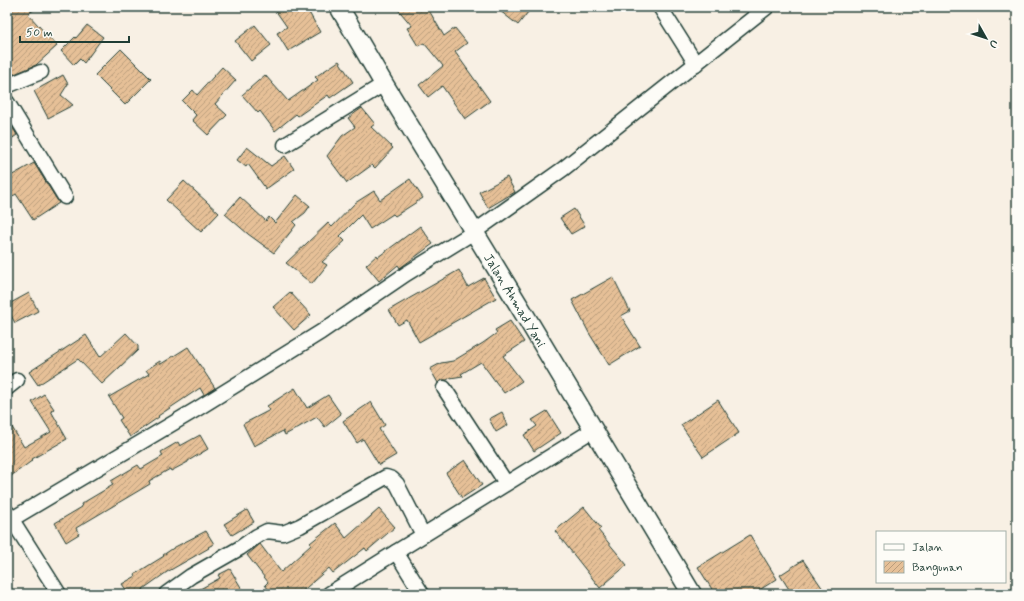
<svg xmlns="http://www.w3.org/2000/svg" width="1024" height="601" viewBox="0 0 1024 601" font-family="Mynerve,sans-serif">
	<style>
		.building { fill: url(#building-hatch); stroke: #1f3d34 }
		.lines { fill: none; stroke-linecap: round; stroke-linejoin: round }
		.minor-casing { stroke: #1f3d34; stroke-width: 17 }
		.tertiary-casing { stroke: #1f3d34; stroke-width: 21 }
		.minor { stroke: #fdfcf7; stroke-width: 14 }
		.tertiary { stroke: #fdfcf7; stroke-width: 18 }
		.labels { text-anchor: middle; stroke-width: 3; stroke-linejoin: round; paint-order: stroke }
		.street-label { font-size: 13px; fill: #1f3d34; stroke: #fdfcf7 }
	</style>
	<defs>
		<pattern id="building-hatch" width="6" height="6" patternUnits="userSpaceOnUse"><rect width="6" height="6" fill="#e6c097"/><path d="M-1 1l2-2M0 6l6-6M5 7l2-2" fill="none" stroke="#ba9d7c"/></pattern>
	</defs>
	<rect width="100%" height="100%" fill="#f8f0e4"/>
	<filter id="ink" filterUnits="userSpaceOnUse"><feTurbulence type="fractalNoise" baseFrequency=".025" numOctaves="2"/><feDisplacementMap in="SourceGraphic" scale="8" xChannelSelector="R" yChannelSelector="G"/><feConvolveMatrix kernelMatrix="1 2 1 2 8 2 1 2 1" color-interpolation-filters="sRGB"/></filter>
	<g filter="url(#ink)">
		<g class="building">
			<path d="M 7,7 L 38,7 L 28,14 L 57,46 L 36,65 L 12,75 L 7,68 Z"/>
			<path d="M 273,7 L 306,7 L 320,32 L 288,51 L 277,33 L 287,27 Z"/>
			<path d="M 396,7 L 427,7 L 444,36 L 455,28 L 467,43 L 455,52 L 490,101 L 465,119 L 442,86 L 428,97 L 419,85 L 443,66 L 424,43 L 418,46 L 407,28 L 412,26 Z"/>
			<path d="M 495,7 L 532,7 L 518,25 Z"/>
			<path d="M 87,25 L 103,37 L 84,63 L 80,59 L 74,65 L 61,51 L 75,37 L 76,38 Z"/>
			<path d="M 255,25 L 271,45 L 251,61 L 235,41 Z"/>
			<path d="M 121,49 L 151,79 L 125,105 L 95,75 Z"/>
			<path d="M 339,61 L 353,82 L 330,98 L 328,95 L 298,116 L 296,114 L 275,131 L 260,111 L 258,113 L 242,95 L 265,75 L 288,101 L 318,80 L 315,77 Z"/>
			<path d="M 222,67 L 236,80 L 215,104 L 227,115 L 208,135 L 192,120 L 196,115 L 182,101 L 193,90 L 197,95 Z"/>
			<path d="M 63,75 L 68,84 L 61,95 L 73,105 L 48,118 L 34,91 Z"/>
			<path d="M 362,108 L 375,124 L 371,127 L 393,148 L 375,168 L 372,165 L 347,183 L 327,156 L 342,136 L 355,127 L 348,118 Z"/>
			<path d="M 7,118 L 17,135 L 7,142 Z"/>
			<path d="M 247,147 L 271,166 L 285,156 L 294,169 L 266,189 L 248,164 L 246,167 L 237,160 Z"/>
			<path d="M 34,163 L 59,203 L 33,220 L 16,194 L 7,200 L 7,178 Z"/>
			<path d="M 507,177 L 515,192 L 488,208 L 479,192 Z"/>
			<path d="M 410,179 L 423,198 L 395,216 L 393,214 L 370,229 L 361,215 L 340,236 L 345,241 L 322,262 L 327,265 L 312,284 L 286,263 L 328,223 L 332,227 L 355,203 L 374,191 L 380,200 Z"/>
			<path d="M 184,181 L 219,213 L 201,232 L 166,200 Z"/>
			<path d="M 297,195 L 310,206 L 305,213 L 293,222 L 296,225 L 274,253 L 248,234 L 225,214 L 240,197 L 266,221 L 269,217 L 275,223 Z"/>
			<path d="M 574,209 L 585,226 L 571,234 L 560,218 Z"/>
			<path d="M 420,226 L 433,244 L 400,268 L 398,265 L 379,281 L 366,265 L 377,255 L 378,257 Z"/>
			<path d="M 459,270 L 468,287 L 484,278 L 496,298 L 419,342 L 407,320 L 398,325 L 389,310 Z"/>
			<path d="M 613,277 L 630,311 L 621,316 L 640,346 L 609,365 L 589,333 L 572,300 Z"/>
			<path d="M 290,292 L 311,315 L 294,330 L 273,307 Z"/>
			<path d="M 29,293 L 38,311 L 15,323 L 7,308 L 7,305 Z"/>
			<path d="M 510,321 L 524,342 L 503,356 L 522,381 L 504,393 L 481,362 L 461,374 L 463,376 L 450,378 L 447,380 L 443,380 L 438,383 L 430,369 L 441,363 L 453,361 L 483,343 L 497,333 L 495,330 Z"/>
			<path d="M 126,333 L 138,346 L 138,350 L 102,384 L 78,359 L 38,385 L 29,372 L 86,335 L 100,357 Z"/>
			<path d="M 188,347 L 215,388 L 204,395 L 200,388 L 158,416 L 159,417 L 130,437 L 119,420 L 122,418 L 109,397 L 149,374 L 146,370 L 160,361 L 161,364 Z"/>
			<path d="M 295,388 L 307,408 L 328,395 L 341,414 L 325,427 L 317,417 L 285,435 L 283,431 L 254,446 L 243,424 L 270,410 L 267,406 Z"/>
			<path d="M 44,394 L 54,409 L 51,411 L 67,439 L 32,459 L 33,460 L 7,479 L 7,419 L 24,447 L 51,432 L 32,402 Z"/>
			<path d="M 718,400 L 739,433 L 703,457 L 681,425 Z"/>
			<path d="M 371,402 L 385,425 L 379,429 L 396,455 L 379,465 L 363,439 L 357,443 L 343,421 Z"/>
			<path d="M 547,411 L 561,433 L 534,451 L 524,435 L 537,426 L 532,420 Z"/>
			<path d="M 502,412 L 508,425 L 496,432 L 489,419 Z"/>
			<path d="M 200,435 L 208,449 L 188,461 L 188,462 L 171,471 L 170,469 L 149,481 L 150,484 L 76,528 L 79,534 L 66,542 L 55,523 L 82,507 L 81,504 L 113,485 L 111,481 L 138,465 L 141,469 L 163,456 L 161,452 L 178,442 L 180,446 Z"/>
			<path d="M 465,460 L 482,485 L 462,498 L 446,473 Z"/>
			<path d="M 584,507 L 601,528 L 598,530 L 627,565 L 600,588 L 555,531 Z"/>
			<path d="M 379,509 L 395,527 L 367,551 L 365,548 L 333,573 L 329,568 L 299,594 L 272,594 L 265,585 L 268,582 L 247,555 L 260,544 L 281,572 L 311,545 L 310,543 L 335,523 L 346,538 Z"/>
			<path d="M 247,510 L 254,522 L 232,535 L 224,524 Z"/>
			<path d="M 206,531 L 214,544 L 208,547 L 209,548 L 167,572 L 143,589 L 146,594 L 129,594 L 122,584 L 136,576 L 135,574 L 164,556 L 163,555 L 175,547 Z"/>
			<path d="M 750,535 L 777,579 L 753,594 L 715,594 L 698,567 Z"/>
			<path d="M 803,560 L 823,589 L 815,594 L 792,594 L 780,575 Z"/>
			<path d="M 230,569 L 245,594 L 191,594 L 220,578 L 218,575 Z"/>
		</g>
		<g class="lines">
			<g class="minor-casing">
				<g id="minor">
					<path d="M 660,7 L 696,64"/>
					<path d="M 7,86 L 41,72"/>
					<path d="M 7,102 L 65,197"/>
					<path d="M 285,145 L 384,84"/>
					<path d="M 7,388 L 17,380"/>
					<path d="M 444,388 L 506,483"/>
					<path d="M 7,512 L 59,594"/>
					<path d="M 7,522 L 197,409 L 321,332 L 406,274 L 474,232 L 563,169 L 767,7"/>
					<path d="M 396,552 L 593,430"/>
					<path d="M 166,594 L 191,576 L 240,548 L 257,536 L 267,531 L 283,533 L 300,526 L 386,477 L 392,479 L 397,484 L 423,535"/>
					<path d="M 329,594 L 396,552 L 422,594"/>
				</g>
			</g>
			<g class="tertiary-casing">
				<g id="tertiary">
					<path id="s1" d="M 339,7 L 384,84 L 526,317 L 692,594"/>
				</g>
			</g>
			<use href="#minor" class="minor"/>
			<use href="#tertiary" class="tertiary"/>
		</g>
	</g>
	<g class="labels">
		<g class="street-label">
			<text dy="5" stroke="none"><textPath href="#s1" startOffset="342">Jalan Ahmad Yani</textPath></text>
		</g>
	</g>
	<rect width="1024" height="601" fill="none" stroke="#fdfcf7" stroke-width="24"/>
	<rect x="12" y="12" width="1000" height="577" fill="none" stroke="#1f3d34" stroke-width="1.5" filter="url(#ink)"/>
	<rect x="876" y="531" width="130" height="52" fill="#fdfcf7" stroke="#a4b0a9"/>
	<rect x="884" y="544" width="20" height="6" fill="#fdfcf7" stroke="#a4b0a9"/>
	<text x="912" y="551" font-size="12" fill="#1f3d34">Jalan</text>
	<rect x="884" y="561" width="20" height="12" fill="url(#building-hatch)" stroke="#a4b0a9"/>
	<text x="912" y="571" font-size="12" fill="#1f3d34">Bangunan</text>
	<g transform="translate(986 38) rotate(129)" stroke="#fdfcf7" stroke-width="3" paint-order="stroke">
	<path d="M0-3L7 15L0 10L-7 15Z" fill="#1f3d34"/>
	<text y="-6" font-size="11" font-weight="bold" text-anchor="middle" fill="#1f3d34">U</text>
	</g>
	<path d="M20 36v6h109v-6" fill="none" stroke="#1f3d34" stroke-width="2"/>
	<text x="26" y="36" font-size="12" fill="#1f3d34" stroke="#fdfcf7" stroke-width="3" paint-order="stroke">50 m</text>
</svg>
